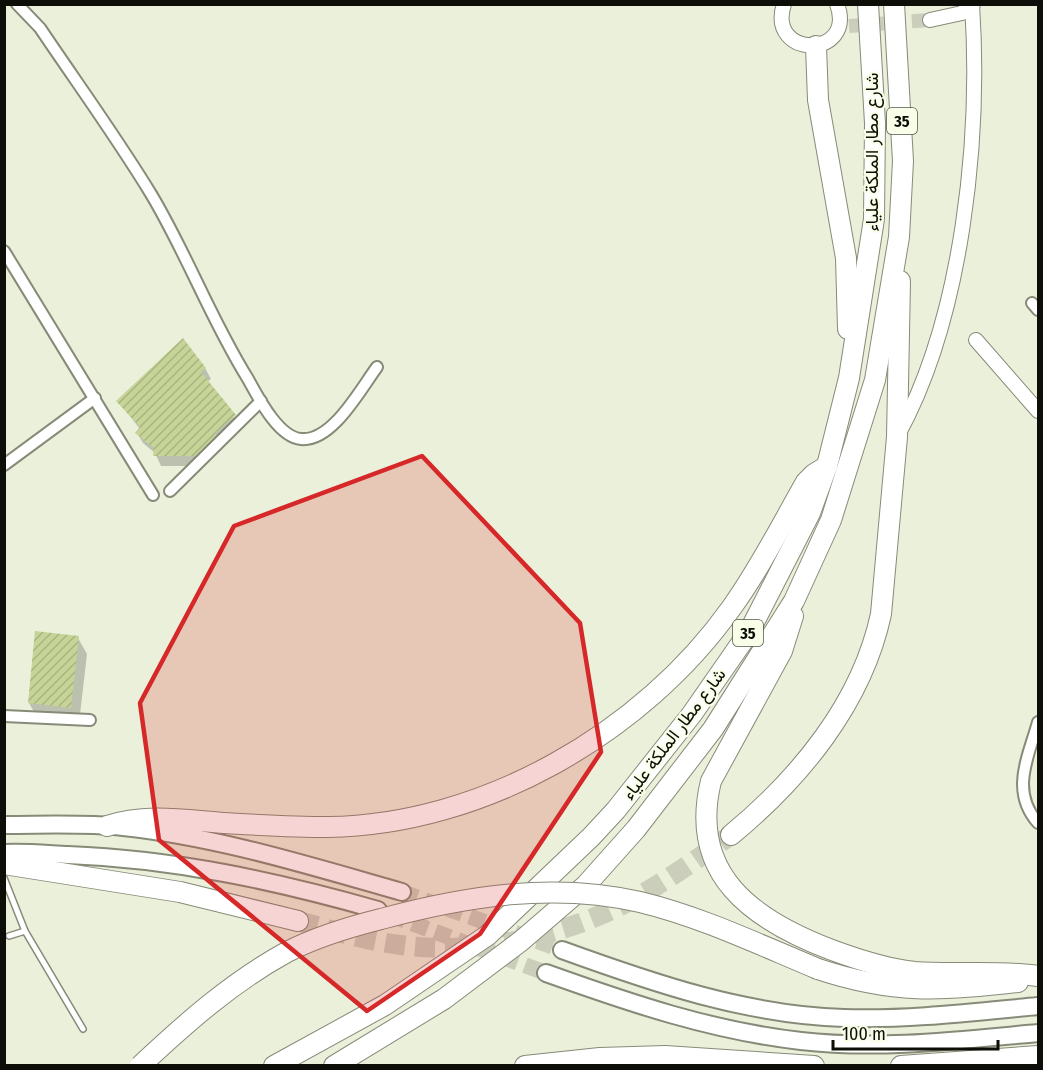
<svg xmlns="http://www.w3.org/2000/svg" width="1043" height="1070" viewBox="0 0 1043 1070" font-family="'Fira Sans Condensed',Vazirmatn,sans-serif">
	<style>
		.shadow { fill: #0003 }
		.building { fill: url(#building-hatch) }
		.lines { fill: none; stroke-linecap: round; stroke-linejoin: round }
		.tertiary-tunnel { stroke: #cacebb; stroke-width: 14; stroke-dasharray: 14 7; stroke-linecap: butt }
		.primary-tunnel { stroke: #cacebb; stroke-width: 16; stroke-dasharray: 16 8; stroke-linecap: butt }
		.motorway-tunnel { stroke: #cacebb; stroke-width: 20; stroke-dasharray: 20 10; stroke-linecap: butt }
		.service-casing { stroke: #868b78; stroke-width: 8 }
		.minor-casing { stroke: #868b78; stroke-width: 14 }
		.tertiary-casing { stroke: #868b78; stroke-width: 16 }
		.primary-casing { stroke: #868b78; stroke-width: 20 }
		.motorway-casing { stroke: #868b78; stroke-width: 22 }
		.service { stroke: #fff; stroke-width: 5 }
		.minor { stroke: #fff; stroke-width: 10 }
		.tertiary { stroke: #fff; stroke-width: 14 }
		.primary { stroke: #fff; stroke-width: 16 }
		.motorway { stroke: #fff; stroke-width: 20 }
		.motorway-bridge-casing { stroke: #868b78; stroke-width: 22; stroke-linecap: butt }
		.motorway-bridge { stroke: #fff; stroke-width: 20 }
		.marked { fill: #d62828; fill-opacity: 0.2; stroke: #d62828; stroke-width: 4.5; stroke-linejoin: round }
		.labels { text-anchor: middle; stroke-width: 4.5; stroke-linejoin: round; paint-order: stroke }
		.shield { fill: #f8fee8; stroke: #53564a; stroke-width: 1.5 }
		.shield-label { font-size: 16px; font-weight: bold; fill: #0c0e07 }
		.street-label { font-size: 18px; fill: #0c0e07; stroke: #f8fee8 }
	</style>
	<defs>
		<pattern id="building-hatch" width="6" height="6" patternUnits="userSpaceOnUse" patternTransform="scale(1.5)"><rect width="6" height="6" fill="#c6d497"/><path d="M-1 1l2-2M0 6l6-6M5 7l2-2" fill="none" stroke="#a9b581"/></pattern>
	</defs>
	<rect width="100%" height="100%" fill="#ebf0db"/>
	<g class="shadow">
		<path d="M 205,368 L 211,379 L 207,382 L 241,427 L 220,444 L 223,448 L 202,466 L 161,466 L 155,453 L 143,443 L 137,433 L 140,429 L 118,401 Z"/>
		<path d="M 78,638 L 87,654 L 79,723 L 38,719 L 29,703 Z"/>
	</g>
	<g class="building">
		<path d="M 183,338 L 206,368 L 201,372 L 236,415 L 215,433 L 218,437 L 196,456 L 153,456 L 154,448 L 135,433 L 140,427 L 116,401 Z"/>
		<path d="M 35,631 L 79,636 L 71,708 L 28,703 Z"/>
	</g>
	<g class="lines">
		<path class="tertiary-tunnel" d="M 849,26 L 930,20"/>
		<g class="primary-tunnel">
			<path d="M 402,892 L 562,950"/>
			<path d="M 390,915 L 546,973"/>
		</g>
		<path class="motorway-tunnel" d="M 298,921 C 332,930 366,941 401,945 C 480,956 570,935 639,896 C 671,878 701,856 731,835"/>
		<g class="service-casing">
			<g id="service">
				<path d="M 4,878 L 25,931 L 83,1029"/>
				<path d="M 9,936 L 25,931"/>
			</g>
		</g>
		<g class="minor-casing">
			<g id="minor">
				<path d="M 17,4 L 40,28 C 77,83 117,138 151,194 C 187,254 211,320 248,379 C 258,397 278,437 301,439 C 332,442 360,390 377,367"/>
				<path d="M 4,251 L 153,495"/>
				<path d="M 1032,303 L 1038,310"/>
				<path d="M 4,465 L 95,398"/>
				<path d="M 170,491 L 261,401"/>
				<path d="M 4,716 L 90,720"/>
				<path d="M 1038,722 C 1028,758 1010,791 1038,823"/>
			</g>
		</g>
		<g class="tertiary-casing">
			<g id="tertiary">
				<path d="M 784,4 C 766,59 857,59 837,4"/>
				<path d="M 930,20 L 962,13 L 973,4"/>
				<path d="M 976,340 L 1038,411"/>
				<path d="M 898,435 C 963,316 981,138 972,4"/>
			</g>
		</g>
		<g class="primary-casing">
			<g id="primary">
				<path d="M 4,825 C 44,825 84,823 123,827 C 218,837 310,866 402,892"/>
				<path d="M 4,853 C 26,852 47,854 68,855 C 175,859 276,881 378,910"/>
				<path d="M 562,950 C 653,983 746,1015 844,1018 C 909,1020 974,1012 1038,1006"/>
				<path d="M 546,973 C 630,1003 712,1031 801,1041 C 879,1050 961,1040 1038,1033"/>
			</g>
		</g>
		<g class="motorway-casing">
			<g id="motorway">
				<path d="M 816,46 L 818,100 L 846,258 L 848,329"/>
				<path d="M 793,616 L 782,651 L 711,781 C 688,875 753,920 832,950 C 859,960 886,969 915,972 C 957,975 997,970 1038,976"/>
				<path d="M 107,826 C 146,813 184,820 224,823 C 258,825 293,827 328,827 C 483,825 643,733 732,607 C 760,568 782,524 806,482 L 814,474 L 827,466"/>
				<path d="M 731,835 C 800,778 862,703 881,614 L 897,437 L 900,281"/>
				<path d="M 4,864 L 180,892 L 298,921"/>
				<path d="M 818,969 C 893,994 941,991 1018,982"/>
				<path d="M 274,1066 L 385,1005 L 488,935 L 591,837 L 616,810 L 692,714 L 749,632 L 810,513 L 827,466 L 849,378 L 874,219 L 875,123 L 868,4"/>
				<path d="M 334,1066 L 444,999 L 521,941 L 586,885 L 636,829 L 713,729 L 794,601 L 831,520 L 875,380 L 899,237 L 903,161 L 894,4"/>
				<path d="M 525,1066 L 600,1058 L 665,1056 L 814,1066"/>
				<path d="M 901,1066 L 1038,1056"/>
			</g>
		</g>
		<use href="#service" class="service"/>
		<use href="#minor" class="minor"/>
		<use href="#tertiary" class="tertiary"/>
		<use href="#primary" class="primary"/>
		<use href="#motorway" class="motorway"/>
		<g class="motorway-bridge-casing">
			<path id="motorway-bridge" d="M 140,1066 C 186,1023 232,982 287,952 C 316,937 349,927 381,919 C 465,896 554,882 640,902 C 702,917 760,945 818,969"/>
		</g>
		<use href="#motorway-bridge" class="motorway-bridge"/>
	</g>
	<path class="marked" d="M 422,456 L 580,623 L 601,752 L 480,934 L 367,1011 L 159,840 L 140,703 L 234,526 Z"/>
	<g class="labels">
		<g class="shield">
			<rect x="887" y="108" width="30" height="26" rx="4.5"/>
			<rect x="733" y="620" width="30" height="26" rx="4.5"/>
		</g>
		<g class="shield-label">
			<text x="902" y="127">35</text>
			<text x="748" y="639">35</text>
		</g>
		<g class="street-label">
			<text transform="translate(872 152) rotate(-90)" y="6">شارع مطار الملكة علياء</text>
			<text transform="translate(674 734) rotate(-53)" y="6">شارع مطار الملكة علياء</text>
		</g>
	</g>
	<rect width="1043" height="1070" fill="none" stroke="#0c0e07" stroke-width="12"/>
	<path d="M833 1040v9h165v-9" fill="none" stroke="#0c0e07" stroke-width="3"/>
	<text x="842" y="1040" font-size="18" fill="#0c0e07" stroke="#f8fee8" stroke-width="4.5" paint-order="stroke">100 m</text>
</svg>
